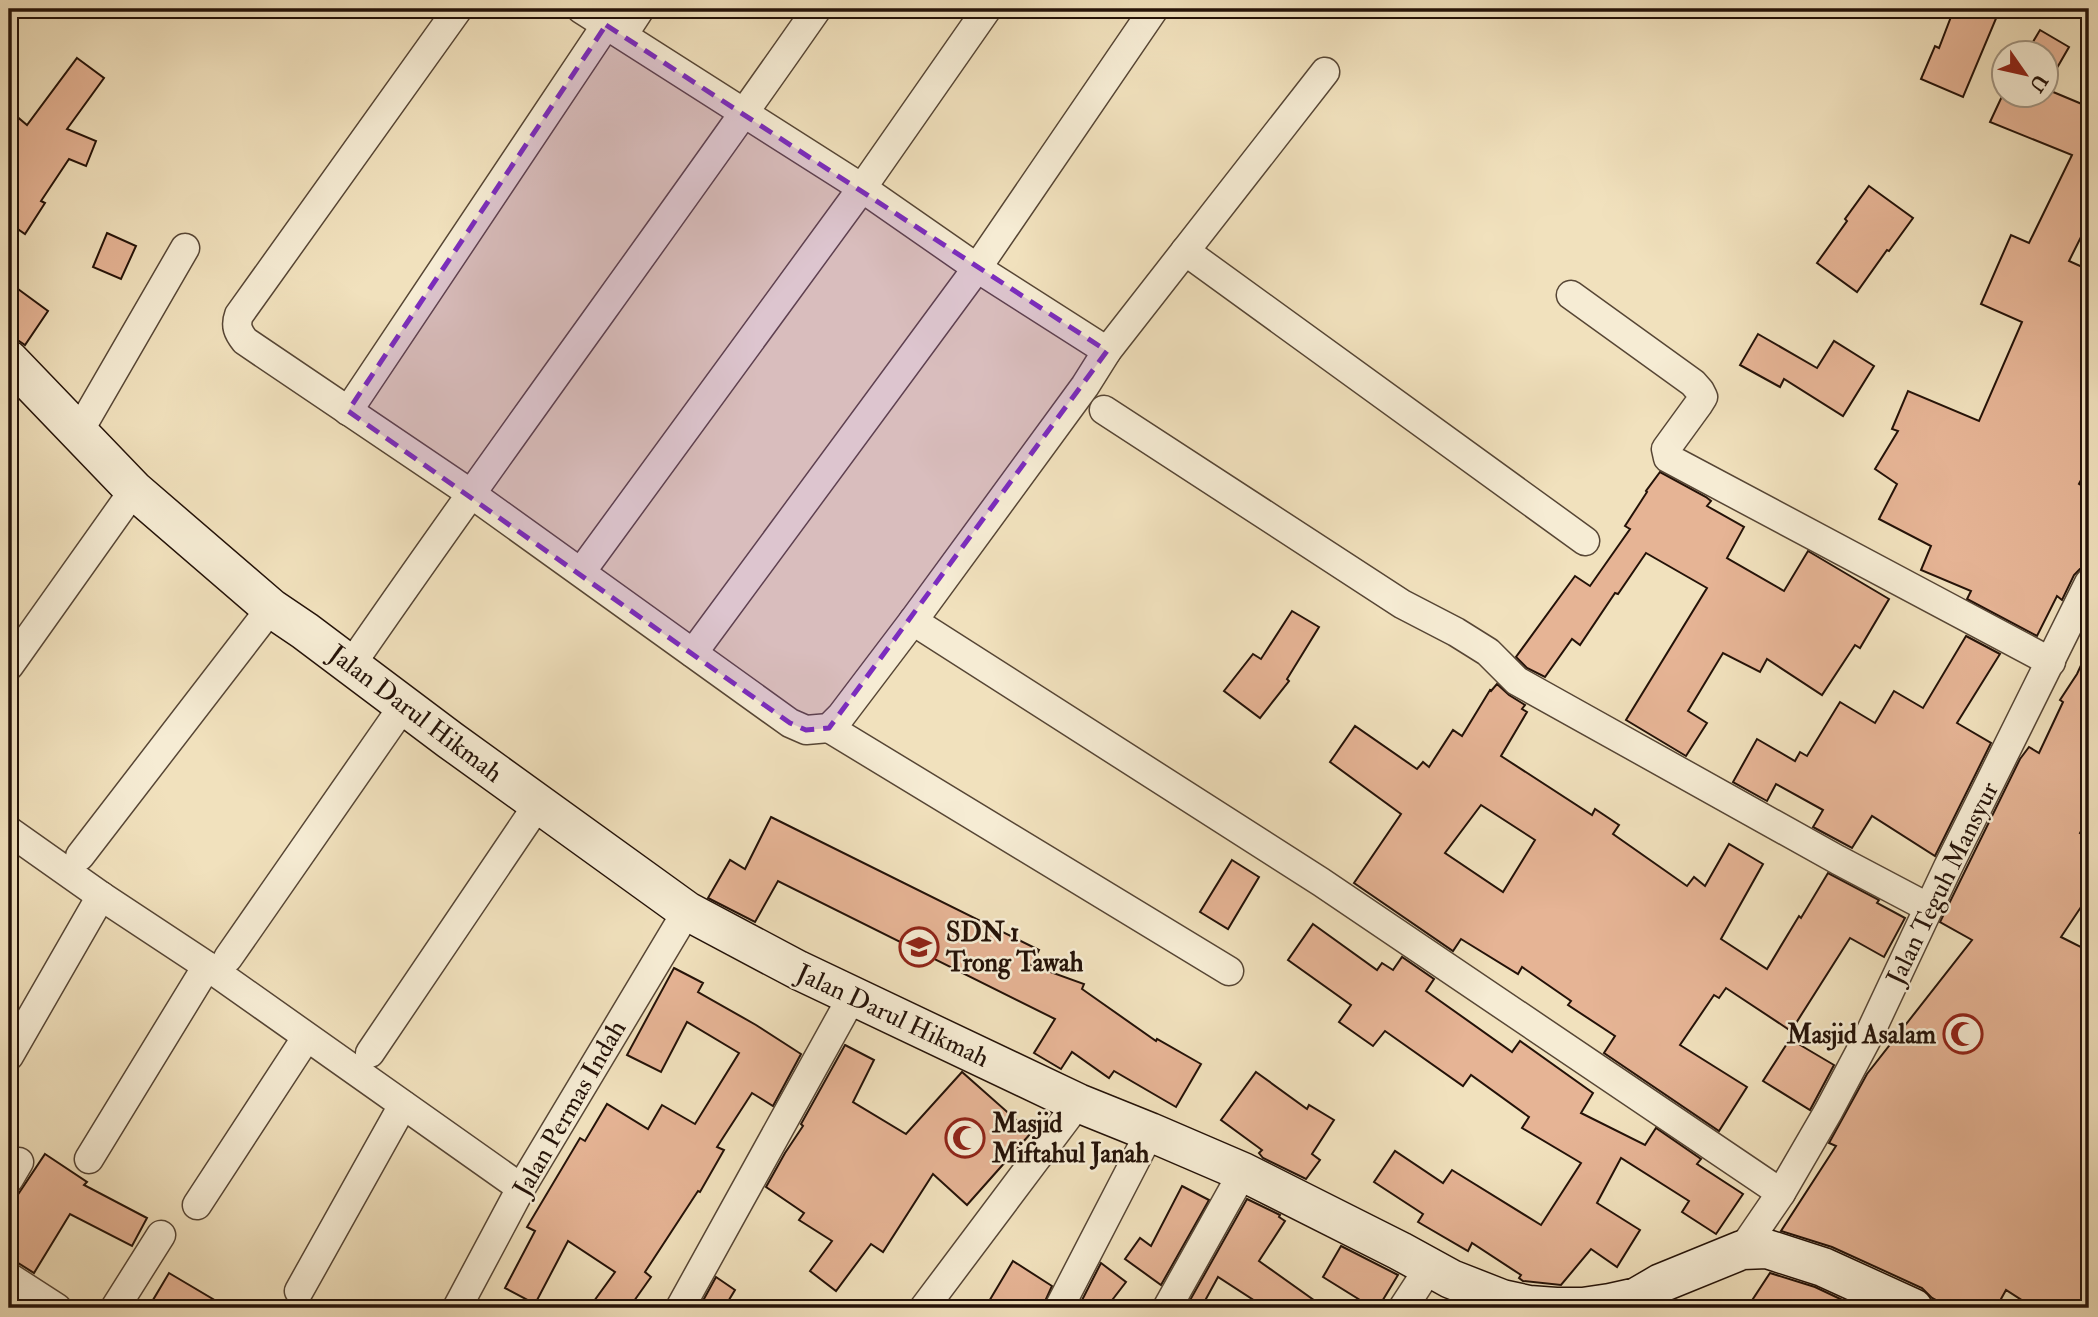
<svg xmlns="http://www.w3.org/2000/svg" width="2098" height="1317" viewBox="0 0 2098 1317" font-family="'IM FELL Double Pica',serif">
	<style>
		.building { fill: #e6b495; stroke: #241208; stroke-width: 2; fill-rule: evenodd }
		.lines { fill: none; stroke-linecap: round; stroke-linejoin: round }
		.street-casing { stroke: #574635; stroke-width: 31 }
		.secondary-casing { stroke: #241208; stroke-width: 41 }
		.street { stroke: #f6ecd4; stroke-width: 28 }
		.secondary { stroke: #f6ecd4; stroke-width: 38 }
		.marked { fill: #7b2cbf; fill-opacity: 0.2; stroke: #7b2cbf; stroke-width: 5; stroke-dasharray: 14 9; stroke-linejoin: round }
		.labels { text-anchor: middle; stroke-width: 5; stroke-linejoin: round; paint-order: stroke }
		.street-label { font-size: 26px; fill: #241208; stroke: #f6ecd4 }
		.poi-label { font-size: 26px; font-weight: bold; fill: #241208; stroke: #f6ecd4; text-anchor: start }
	</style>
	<rect width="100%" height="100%" fill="#f1e1bd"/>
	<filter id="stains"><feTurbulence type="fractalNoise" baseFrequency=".00286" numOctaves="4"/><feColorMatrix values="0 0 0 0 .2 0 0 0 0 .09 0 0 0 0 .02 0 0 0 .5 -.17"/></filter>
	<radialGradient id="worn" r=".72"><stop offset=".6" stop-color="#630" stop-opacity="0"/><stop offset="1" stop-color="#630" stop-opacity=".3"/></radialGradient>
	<g class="building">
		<path d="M 1954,9 L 2000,9 L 1963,97 L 1921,79 L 1935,46 L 1939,48 Z"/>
		<path d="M 2040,30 L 2069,47 L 2046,87 L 2046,52 L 2027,52 Z"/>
		<path d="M 77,58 L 104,78 L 67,129 L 96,141 L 86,166 L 69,159 L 41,201 L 45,203 L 25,234 L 9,223 L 9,110 L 27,125 Z"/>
		<path d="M 2046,89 L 2089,107 L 2089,221 L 2069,261 L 2089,270 L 2089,465 L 2079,484 L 2089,490 L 2089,567 L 2080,569 L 2074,575 L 2062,600 L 2057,596 L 2037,636 L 1967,599 L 1971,591 L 1921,570 L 1931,546 L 1879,519 L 1897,484 L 1875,469 L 1898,431 L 1892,429 L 1908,391 L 1979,421 L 2022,322 L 1981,304 L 2011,235 L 2029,243 L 2072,155 L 1990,122 L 2004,92 L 2004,94 L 2046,94 Z"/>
		<path d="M 1869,186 L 1913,218 L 1889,251 L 1887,250 L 1857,292 L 1817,263 L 1847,221 L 1845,219 Z"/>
		<path d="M 107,233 L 136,246 L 121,279 L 93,267 Z"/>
		<path d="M 18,289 L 48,311 L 25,345 L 16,339 L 9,339 L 9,303 Z"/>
		<path d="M 1758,334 L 1817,368 L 1834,341 L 1874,366 L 1843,416 L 1784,379 L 1780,387 L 1740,365 Z"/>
		<path d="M 1660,472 L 1706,497 L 1711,501 L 1707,506 L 1744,527 L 1727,558 L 1784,591 L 1808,551 L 1889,599 L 1860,648 L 1855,645 L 1822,695 L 1767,659 L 1760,672 L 1723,653 L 1688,711 L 1707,723 L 1686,756 L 1626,720 L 1707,588 L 1646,553 L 1618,594 L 1615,593 L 1580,645 L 1572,639 L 1545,677 L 1527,668 L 1516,657 L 1575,576 L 1590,586 L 1630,529 L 1625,526 L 1647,492 L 1646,491 Z"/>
		<path d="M 1292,611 L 1319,627 L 1287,679 L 1289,681 L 1260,718 L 1224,691 L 1253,654 L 1261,659 Z"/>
		<path d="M 1966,636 L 2000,654 L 1957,723 L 1991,743 L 1935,856 L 1872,816 L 1852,848 L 1813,827 L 1823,810 L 1776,784 L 1767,801 L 1733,782 L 1757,739 L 1795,761 L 1800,752 L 1807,756 L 1840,702 L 1875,723 L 1894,691 L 1923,708 Z"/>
		<path d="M 2089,648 L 2089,816 L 2080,833 L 2089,838 L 2089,895 L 2061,937 L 2089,951 L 2089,1308 L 2034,1308 L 2006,1290 L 1996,1308 L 1951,1308 L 1932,1298 L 1922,1288 L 1832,1247 L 1781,1231 L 1836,1146 L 1829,1143 L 1867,1074 L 1972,940 L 1940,922 L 2020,759 L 2029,747 L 2039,753 L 2063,702 L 2060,700 L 2077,674 Z"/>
		<path d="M 1497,684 L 1509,695 L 1525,705 L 1522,709 L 1527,712 L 1501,756 L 1592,815 L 1595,809 L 1619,825 L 1613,834 L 1687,886 L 1694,877 L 1705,886 L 1729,844 L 1763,864 L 1721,939 L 1767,969 L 1799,916 L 1801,918 L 1828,873 L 1879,900 L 1877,903 L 1905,918 L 1884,957 L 1850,938 L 1791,1031 L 1726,988 L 1719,998 L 1714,995 L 1680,1045 L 1747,1087 L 1719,1131 L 1604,1053 L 1615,1036 L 1568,1005 L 1571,1001 L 1522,967 L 1518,974 L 1461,939 L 1453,951 L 1354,883 L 1401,814 L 1330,762 L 1355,726 L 1417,769 L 1423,762 L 1429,767 L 1453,730 L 1462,736 L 1490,690 L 1491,691 ZM 1481,805 L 1535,840 L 1503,892 L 1445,853 Z"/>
		<path d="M 771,817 L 1039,950 L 1031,965 L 1084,984 L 1082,989 L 1156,1041 L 1157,1039 L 1201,1064 L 1176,1107 L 1114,1071 L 1109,1078 L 1072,1052 L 1061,1069 L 1034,1053 L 1055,1019 L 778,881 L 755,922 L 708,898 L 730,860 L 745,869 Z"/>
		<path d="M 1232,860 L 1259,877 L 1228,929 L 1200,912 Z"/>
		<path d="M 1313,924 L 1377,970 L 1382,963 L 1393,970 L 1402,957 L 1434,979 L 1426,991 L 1512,1052 L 1520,1041 L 1593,1093 L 1581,1113 L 1645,1145 L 1656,1128 L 1701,1159 L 1697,1164 L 1743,1194 L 1716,1234 L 1682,1212 L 1689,1201 L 1621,1158 L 1597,1203 L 1640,1230 L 1617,1267 L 1591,1249 L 1561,1285 L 1523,1281 L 1519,1278 L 1521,1275 L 1472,1243 L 1468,1251 L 1418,1222 L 1423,1214 L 1374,1182 L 1395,1151 L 1443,1183 L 1452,1170 L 1541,1225 L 1581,1163 L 1522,1128 L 1529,1117 L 1471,1075 L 1463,1086 L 1385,1031 L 1373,1046 L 1339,1022 L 1351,1005 L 1288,960 Z"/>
		<path d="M 674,968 L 703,983 L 698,992 L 756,1025 L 801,1054 L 773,1106 L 752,1093 L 717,1147 L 724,1150 L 700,1192 L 698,1191 L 645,1272 L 651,1277 L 629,1308 L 589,1308 L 615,1272 L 568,1241 L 535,1304 L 505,1288 L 535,1231 L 527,1227 L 580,1138 L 585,1141 L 607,1104 L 648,1129 L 662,1105 L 695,1124 L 739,1053 L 687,1022 L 661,1072 L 627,1055 Z"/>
		<path d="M 1790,1039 L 1834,1065 L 1810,1110 L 1763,1081 Z"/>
		<path d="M 845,1045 L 874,1060 L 853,1102 L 906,1134 L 962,1072 L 1031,1133 L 967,1205 L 933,1174 L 883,1252 L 871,1244 L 836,1291 L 810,1271 L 832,1241 L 799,1220 L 804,1213 L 766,1187 L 785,1153 L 803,1126 L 801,1124 Z"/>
		<path d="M 1256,1072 L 1307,1109 L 1309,1105 L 1334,1120 L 1312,1154 L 1320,1160 L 1306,1179 L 1263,1158 L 1259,1153 L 1262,1150 L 1221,1120 Z"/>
		<path d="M 45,1154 L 87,1182 L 84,1185 L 147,1218 L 132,1246 L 70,1214 L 34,1273 L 18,1263 L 9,1261 L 9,1208 Z"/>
		<path d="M 1182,1186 L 1209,1200 L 1161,1285 L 1125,1259 L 1140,1238 L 1151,1246 Z"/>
		<path d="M 1247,1199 L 1280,1215 L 1279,1217 L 1285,1221 L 1259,1261 L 1325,1308 L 1266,1308 L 1218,1277 L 1201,1308 L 1189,1302 Z"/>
		<path d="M 1341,1246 L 1398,1275 L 1378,1308 L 1373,1308 L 1323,1277 Z"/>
		<path d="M 1013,1261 L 1052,1286 L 1042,1308 L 985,1308 Z"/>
		<path d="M 1101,1263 L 1126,1282 L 1106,1308 L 1078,1308 Z"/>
		<path d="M 169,1273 L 228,1308 L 167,1308 L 153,1300 Z"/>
		<path d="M 1770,1273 L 1815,1287 L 1851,1304 L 1849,1308 L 1747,1308 Z"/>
		<path d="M 716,1277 L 735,1290 L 724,1308 L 699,1308 Z"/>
	</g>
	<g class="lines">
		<g class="street-casing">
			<g id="street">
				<path d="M 458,9 L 239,315 C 235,326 238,332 245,341 L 470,493 L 790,723 L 806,730 L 829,728 L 841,716 L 913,621 L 1085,386 L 1107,351 L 1325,72"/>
				<path d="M 581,9 L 862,188 L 977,268 L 1107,351"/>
				<path d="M 623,35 L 640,9"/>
				<path d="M 1185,251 L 1585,541"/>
				<path d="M 1571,295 L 1693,383 L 1700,391 L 1703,397 L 1698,405 L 1666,449 L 1668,458 L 2051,662"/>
				<path d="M 1104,410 L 1402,604 L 1456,632 L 1488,652 L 1517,681 L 1838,860 L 1929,908"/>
				<path d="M 348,411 L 606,25"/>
				<path d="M 78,433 L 185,248"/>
				<path d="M 581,572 L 862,188 L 987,9"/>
				<path d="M 913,621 L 1321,882 L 1781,1193"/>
				<path d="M 693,653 L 977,268 L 1154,9"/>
				<path d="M 351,665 C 503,444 664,229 817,9"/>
				<path d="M 9,666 L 134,490"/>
				<path d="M 829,728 L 1229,971"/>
				<path d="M 9,831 L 101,896 L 207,966 L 521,1188"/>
				<path d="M 80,856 L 271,608"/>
				<path d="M 228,958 L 404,705"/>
				<path d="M 370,1053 L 539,803"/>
				<path d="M 9,1056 L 101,896"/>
				<path d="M 89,1159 L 207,966"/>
				<path d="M 9,1179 L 19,1162"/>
				<path d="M 197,1205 L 306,1038"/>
				<path d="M 1742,1250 L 1781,1193 L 1828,1112 L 1870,1033 L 1948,867 L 2089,583"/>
				<path d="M 9,1277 L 57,1308"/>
				<path d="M 299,1291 L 403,1105"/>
				<path d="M 115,1308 L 161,1235"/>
				<path d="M 457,1308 L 521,1188 L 687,911"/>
				<path d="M 680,1308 L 852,997"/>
				<path d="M 924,1308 L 1078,1103"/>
				<path d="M 1059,1308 L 1150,1132"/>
				<path d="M 1167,1308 L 1243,1172"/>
				<path d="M 1403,1308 L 1429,1268"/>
			</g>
		</g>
		<g class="secondary-casing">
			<path id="secondary" d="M 9,360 L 134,490 L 271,608 L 305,631 L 450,740 L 687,911 L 798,970 L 1078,1103 L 1150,1132 L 1243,1172 L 1400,1251 L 1451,1279 L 1502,1299 L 1529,1305 L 1556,1307 L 1583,1307 L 1610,1303 L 1637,1297 L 1661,1283 L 1742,1250 L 1767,1249 L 1823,1267 L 1913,1308"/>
		</g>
		<use href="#street" class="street"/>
		<use href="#secondary" class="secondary"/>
	</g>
	<path class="marked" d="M 606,25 L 1107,351 L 829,728 L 806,730 L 790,723 L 348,411 Z"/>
	<defs>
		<g id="school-ring" transform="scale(2.0125)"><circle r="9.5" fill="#f6ecd4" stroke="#8f2418" stroke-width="1.5"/><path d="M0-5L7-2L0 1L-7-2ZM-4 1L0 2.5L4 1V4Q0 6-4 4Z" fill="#8f2418"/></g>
		<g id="mosque-ring" transform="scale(2.0125)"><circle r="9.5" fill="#f6ecd4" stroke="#8f2418" stroke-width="1.5"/><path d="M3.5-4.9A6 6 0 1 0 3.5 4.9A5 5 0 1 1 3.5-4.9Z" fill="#8f2418"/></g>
	</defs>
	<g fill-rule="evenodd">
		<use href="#school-ring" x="919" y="947"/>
		<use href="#mosque-ring" x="1963" y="1034"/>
		<use href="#mosque-ring" x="965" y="1138"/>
	</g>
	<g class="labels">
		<g class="street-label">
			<text transform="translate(416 713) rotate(37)" y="9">Jalan Darul Hikmah</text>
			<text transform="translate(1942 883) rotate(-64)" y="9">Jalan Teguh Mansyur</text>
			<text transform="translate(893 1015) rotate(25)" y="9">Jalan Darul Hikmah</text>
			<text transform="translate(569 1108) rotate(-60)" y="9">Jalan Permas Indah</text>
		</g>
		<g class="poi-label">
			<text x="946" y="941">SDN 1<tspan x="946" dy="30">Trong Tawah</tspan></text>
			<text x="1936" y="1043" text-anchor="end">Masjid Asalam</text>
			<text x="992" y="1132">Masjid<tspan x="992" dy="30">Miftahul Janah</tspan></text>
		</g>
	</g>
	<rect width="2098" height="1317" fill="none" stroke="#f1e1bd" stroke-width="35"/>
	<rect x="10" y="10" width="2077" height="1296" fill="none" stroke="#241208" stroke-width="3.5"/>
	<rect x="18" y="18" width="2063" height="1282" fill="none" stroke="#241208" stroke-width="2"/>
	<g transform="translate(2025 74) rotate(124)"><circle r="33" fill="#f6ecd4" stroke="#a29582" stroke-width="2"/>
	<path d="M0-5L12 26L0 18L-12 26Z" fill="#8f2418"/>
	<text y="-10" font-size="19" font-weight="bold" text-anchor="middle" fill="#241208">U</text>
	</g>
	<rect width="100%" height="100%" filter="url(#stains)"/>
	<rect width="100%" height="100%" fill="url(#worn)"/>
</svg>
